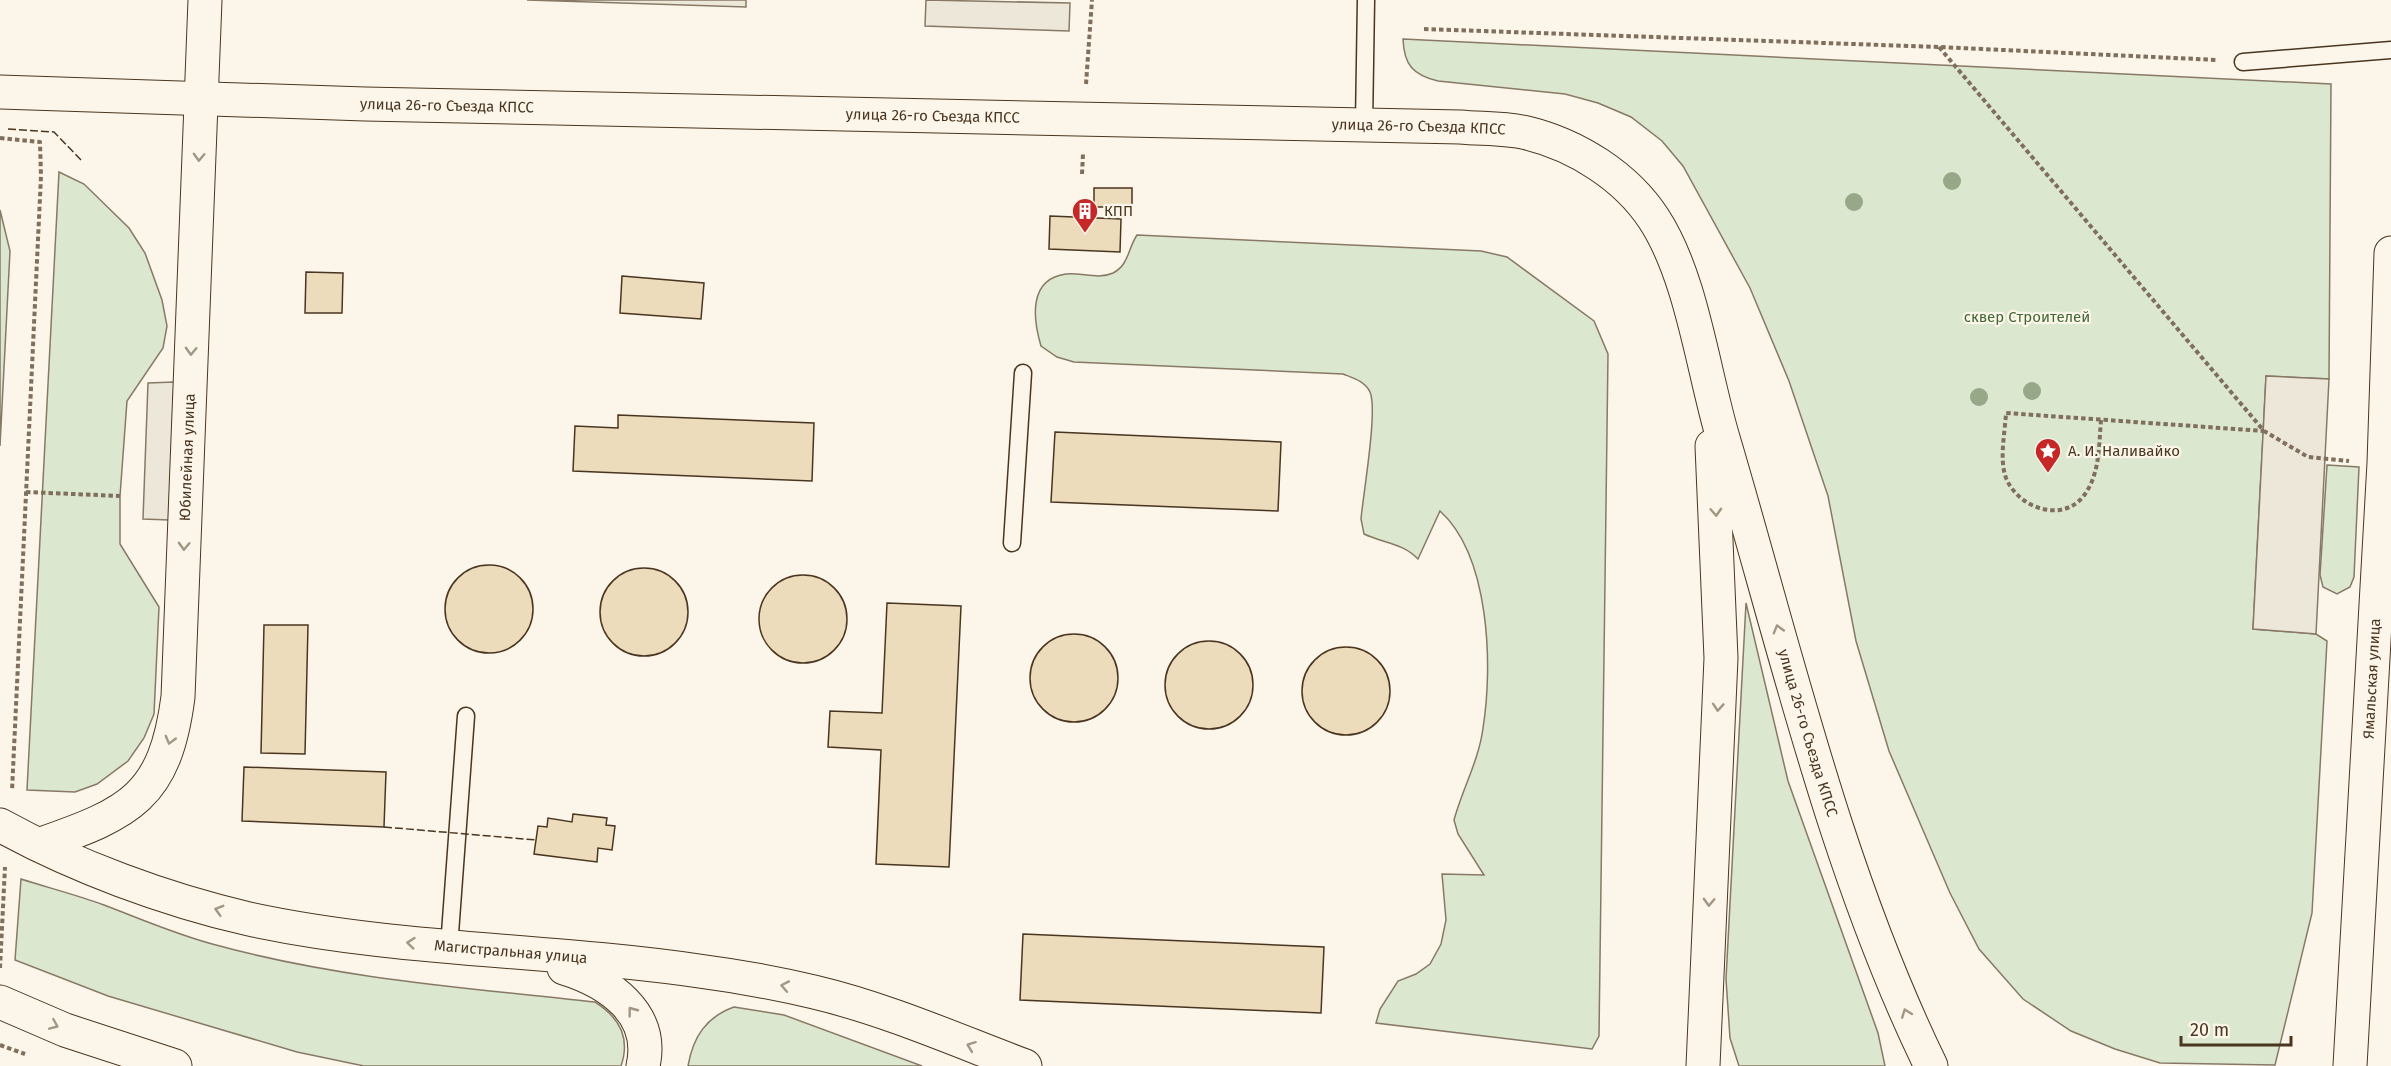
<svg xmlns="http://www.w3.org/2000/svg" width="2391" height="1066" viewBox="0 0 2391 1066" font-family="'Fira Sans',sans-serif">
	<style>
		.green { fill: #dce7d0; stroke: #887966; stroke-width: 1.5 }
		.parking { fill: #ede7d9; stroke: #887966; stroke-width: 1.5 }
		.building { fill: #ecdcbc; stroke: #4a3520; stroke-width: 1.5 }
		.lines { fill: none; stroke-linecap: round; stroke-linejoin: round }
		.service-casing { stroke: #4a3520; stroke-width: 19 }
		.tertiary-casing { stroke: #4a3520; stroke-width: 35 }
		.secondary-casing { stroke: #4a3520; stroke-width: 35 }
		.path { stroke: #7f6f5c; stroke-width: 4; stroke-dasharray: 4.5 3; stroke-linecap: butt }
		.service { stroke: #fbf6e9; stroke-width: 16 }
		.tertiary { stroke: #fbf6e9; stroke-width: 33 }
		.secondary { stroke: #fbf6e9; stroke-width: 33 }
		.fence { stroke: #4a3520; stroke-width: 1.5; stroke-dasharray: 8 3; stroke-linecap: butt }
		.tree { fill: #96a887 }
		.oneway { stroke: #a29684 }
		.labels { text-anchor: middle; stroke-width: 4.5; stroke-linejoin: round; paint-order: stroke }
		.street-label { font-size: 15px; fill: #4a3520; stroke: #fbf6e9 }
		.poi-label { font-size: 15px; fill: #4a3520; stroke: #fbf6e9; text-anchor: start }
		.park-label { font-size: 15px; fill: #436837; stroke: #fbf6e9 }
	</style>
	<rect width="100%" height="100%" fill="#fbf6e9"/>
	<g class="green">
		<path d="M 1403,39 L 2331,84 L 2329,379 L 2266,376 L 2253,629 L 2316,634 L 2327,641 L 2312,913 L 2275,1065 L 2160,1063 L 2115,1049 L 2071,1031 L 2023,999 L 1979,949 L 1950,893 L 1889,751 L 1856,641 L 1828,496 L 1789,381 L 1750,288 L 1683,166 L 1662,141 L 1631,117 L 1598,103 L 1565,94 L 1438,81 C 1413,75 1404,65 1403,39 Z"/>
		<path d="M 59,172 L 84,184 L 129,228 L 145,253 L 162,300 L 167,326 L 163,348 L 127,401 L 120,496 L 120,544 L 159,607 L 154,714 L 144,738 L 128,761 L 97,784 L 75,792 L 27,790 Z"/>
		<path d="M 0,210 L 10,251 L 0,446 Z"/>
		<path d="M 1137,235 L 1481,251 L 1507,257 L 1594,321 L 1608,354 L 1599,1036 L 1592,1049 L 1376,1023 L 1380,1009 L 1398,981 L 1416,974 L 1430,964 L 1441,944 L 1446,920 L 1442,874 L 1484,875 L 1458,834 L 1454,820 C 1462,790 1479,760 1483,728 C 1493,666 1490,556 1440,511 L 1418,559 C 1403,543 1383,543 1364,534 L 1361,519 C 1363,495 1378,410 1370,392 C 1365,381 1353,378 1343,374 L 1074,362 L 1057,357 L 1041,346 C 1033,319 1028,279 1066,274 C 1081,272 1098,280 1113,273 C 1129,265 1128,248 1137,235 Z"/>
		<path d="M 2327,465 L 2359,467 L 2354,577 L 2350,587 L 2337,594 L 2323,587 L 2320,575 Z"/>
		<path d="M 1746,603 L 1788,781 L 1878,1033 L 1885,1066 L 1739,1066 L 1730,1038 L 1726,979 Z"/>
		<path d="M 21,879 C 49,888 77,895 104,905 C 141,919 177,935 216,945 C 340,979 468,988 595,1002 C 619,1017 631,1037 621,1066 L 364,1066 L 297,1052 L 199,1023 L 108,996 L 15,960 Z"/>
		<path d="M 734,1007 L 784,1015 L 922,1066 L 688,1066 C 693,1037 706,1017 734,1007 Z"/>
	</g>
	<g class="parking">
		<path d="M 527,0 L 746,0 L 746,7 Z"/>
		<path d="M 926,0 L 1070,3 L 1069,31 L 925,26 Z"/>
		<path d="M 2266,376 L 2329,379 L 2316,634 L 2253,629 Z"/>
		<path d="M 174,382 L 169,520 L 143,519 L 148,383 Z"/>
	</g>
	<g class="building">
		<rect x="1094" y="188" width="38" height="19"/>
		<path d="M 1050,216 L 1121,219 L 1120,252 L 1049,249 Z"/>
		<path d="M 306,272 L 343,273 L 342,313 L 305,313 Z"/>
		<path d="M 622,276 L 704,283 L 701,319 L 620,313 Z"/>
		<path d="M 618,415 L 814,423 L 812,481 L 573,471 L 575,426 L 618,428 Z"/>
		<path d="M 1055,432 L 1281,442 L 1278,511 L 1051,502 Z"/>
		<circle cx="489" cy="609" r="44"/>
		<circle cx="644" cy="612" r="44"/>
		<circle cx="803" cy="619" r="44"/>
		<path d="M 887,603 L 961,606 L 949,867 L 876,864 L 881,750 L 828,747 L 830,711 L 882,713 Z"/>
		<path d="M 264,625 L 308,625 L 305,754 L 261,753 Z"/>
		<circle cx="1074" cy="678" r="44"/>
		<circle cx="1209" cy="685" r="44"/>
		<circle cx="1346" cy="691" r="44"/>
		<path d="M 244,767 L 386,772 L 384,827 L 242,821 Z"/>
		<path d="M 573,814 L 607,818 L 606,825 L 615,826 L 612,850 L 598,848 L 597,862 L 534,854 L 538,826 L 547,827 L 548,818 L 572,822 Z"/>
		<path d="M 1023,934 L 1324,947 L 1321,1013 L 1020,1000 Z"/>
	</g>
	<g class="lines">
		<g class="service-casing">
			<g id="service">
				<path d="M 2243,62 L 2391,50"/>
				<path d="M 1364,124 L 1366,0"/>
				<path d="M 1012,543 L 1023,373"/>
				<path d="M 449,947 L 466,716"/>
			</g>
		</g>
		<g class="tertiary-casing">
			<g id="tertiary">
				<path id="s1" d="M 2350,1066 L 2384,463 L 2391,253"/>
			</g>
		</g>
		<g class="secondary-casing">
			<g id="secondary">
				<path id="s2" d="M 0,92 L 365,104 L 1460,127 C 1481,129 1506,128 1527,133 C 1576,145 1626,176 1654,219 C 1692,277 1703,371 1723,438 C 1785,647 1835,869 1931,1066"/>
				<path id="s3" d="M 0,825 C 74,866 166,900 249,919 C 397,951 550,949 699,971 C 737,976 776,983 814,992 C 886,1009 956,1040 1025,1066"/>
				<path id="s4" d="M 41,844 C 130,813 165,797 178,697 L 205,0"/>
				<path d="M 564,968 C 609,982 655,1013 643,1066"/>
				<path d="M 0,1002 L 65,1030 L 175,1066"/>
				<path d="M 1703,1066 L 1721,658 L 1712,446"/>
			</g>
		</g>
		<g class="path">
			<path d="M 1424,29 L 1939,47 L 2218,60"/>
			<path d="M 1939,47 L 2264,431 L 2308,457 L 2349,461"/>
			<path d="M 1086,84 L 1092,0"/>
			<path d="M 0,138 L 40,142 L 41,176 L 12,791"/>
			<path d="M 1082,174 L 1083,154"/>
			<path d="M 2101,420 C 2099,443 2100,470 2087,491 C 2067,525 2019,510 2006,478 C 1999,459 2005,433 2006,413 L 2264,431"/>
			<path d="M 26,492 L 120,496"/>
			<path d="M 0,968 L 5,867"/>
			<path d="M 0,1045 L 25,1054"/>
		</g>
		<use href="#service" class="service"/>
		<use href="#tertiary" class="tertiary"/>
		<use href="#secondary" class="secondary"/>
		<g class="fence">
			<path d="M 8,129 L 54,132 L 81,160"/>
			<path d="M 384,827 L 536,840"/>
		</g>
	</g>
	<g class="tree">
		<circle cx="1952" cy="181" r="9"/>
		<circle cx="1854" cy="202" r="9"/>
		<circle cx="2032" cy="391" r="9"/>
		<circle cx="1979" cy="397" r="9"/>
	</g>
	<defs><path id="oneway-chevron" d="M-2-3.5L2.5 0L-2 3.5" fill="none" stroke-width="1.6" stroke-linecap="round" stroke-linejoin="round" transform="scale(1.5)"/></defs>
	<g class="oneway">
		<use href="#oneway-chevron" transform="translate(199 157) rotate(92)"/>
		<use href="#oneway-chevron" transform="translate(191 351) rotate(92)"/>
		<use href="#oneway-chevron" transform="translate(1716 512) rotate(87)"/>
		<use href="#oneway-chevron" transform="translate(184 546) rotate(92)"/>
		<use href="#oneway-chevron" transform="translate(1778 629) rotate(-106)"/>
		<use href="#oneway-chevron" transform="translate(1718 707) rotate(94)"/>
		<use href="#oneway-chevron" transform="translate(170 740) rotate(105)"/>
		<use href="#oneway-chevron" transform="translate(1709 902) rotate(92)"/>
		<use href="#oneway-chevron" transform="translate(219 910) rotate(-164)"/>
		<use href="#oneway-chevron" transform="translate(411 943) rotate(-174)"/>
		<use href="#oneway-chevron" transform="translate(785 986) rotate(-169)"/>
		<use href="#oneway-chevron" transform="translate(632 1011) rotate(-127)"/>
		<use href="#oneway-chevron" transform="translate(1906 1013) rotate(-111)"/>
		<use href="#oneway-chevron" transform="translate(54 1025) rotate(23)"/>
		<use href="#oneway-chevron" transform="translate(971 1046) rotate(-159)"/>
	</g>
	<defs>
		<g id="building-pin" transform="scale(1.35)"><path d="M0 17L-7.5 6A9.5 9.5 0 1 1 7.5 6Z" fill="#c62828" stroke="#fbf6e9"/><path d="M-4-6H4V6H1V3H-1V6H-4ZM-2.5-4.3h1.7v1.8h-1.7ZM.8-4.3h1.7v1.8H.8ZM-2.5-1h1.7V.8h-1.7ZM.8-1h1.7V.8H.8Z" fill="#fff"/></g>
		<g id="sight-pin" transform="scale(1.35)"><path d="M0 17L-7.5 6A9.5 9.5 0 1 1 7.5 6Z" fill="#c62828" stroke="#fbf6e9"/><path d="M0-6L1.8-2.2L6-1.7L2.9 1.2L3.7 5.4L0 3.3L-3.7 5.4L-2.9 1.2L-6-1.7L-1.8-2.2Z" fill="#fff"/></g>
	</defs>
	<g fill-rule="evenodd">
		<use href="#building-pin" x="1085" y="211"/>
		<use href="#sight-pin" x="2048" y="451"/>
	</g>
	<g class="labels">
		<g class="street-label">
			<text dy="5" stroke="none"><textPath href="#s2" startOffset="447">улица 26-го Съезда КПСС</textPath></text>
			<text dy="5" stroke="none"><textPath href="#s2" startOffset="933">улица 26-го Съезда КПСС</textPath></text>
			<text dy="5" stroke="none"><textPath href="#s2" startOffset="1419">улица 26-го Съезда КПСС</textPath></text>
			<text dy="5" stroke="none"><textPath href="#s4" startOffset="458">Юбилейная улица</textPath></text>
			<text dy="5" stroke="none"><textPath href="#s1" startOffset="388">Ямальская улица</textPath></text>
			<text dy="5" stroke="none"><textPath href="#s2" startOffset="2222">улица 26-го Съезда КПСС</textPath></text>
			<text dy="5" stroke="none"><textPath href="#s3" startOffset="531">Магистральная улица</textPath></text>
		</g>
		<g class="poi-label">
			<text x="1104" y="216">КПП</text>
			<text x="2068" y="456">А. И. Наливайко</text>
		</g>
		<g class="park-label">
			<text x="2027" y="322">cквер Cтроителей</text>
		</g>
	</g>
	<path d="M2181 1036v9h110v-9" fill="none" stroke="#4a3520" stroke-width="3"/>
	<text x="2190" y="1036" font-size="18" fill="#4a3520" stroke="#fbf6e9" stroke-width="4.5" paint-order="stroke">20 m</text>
</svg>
